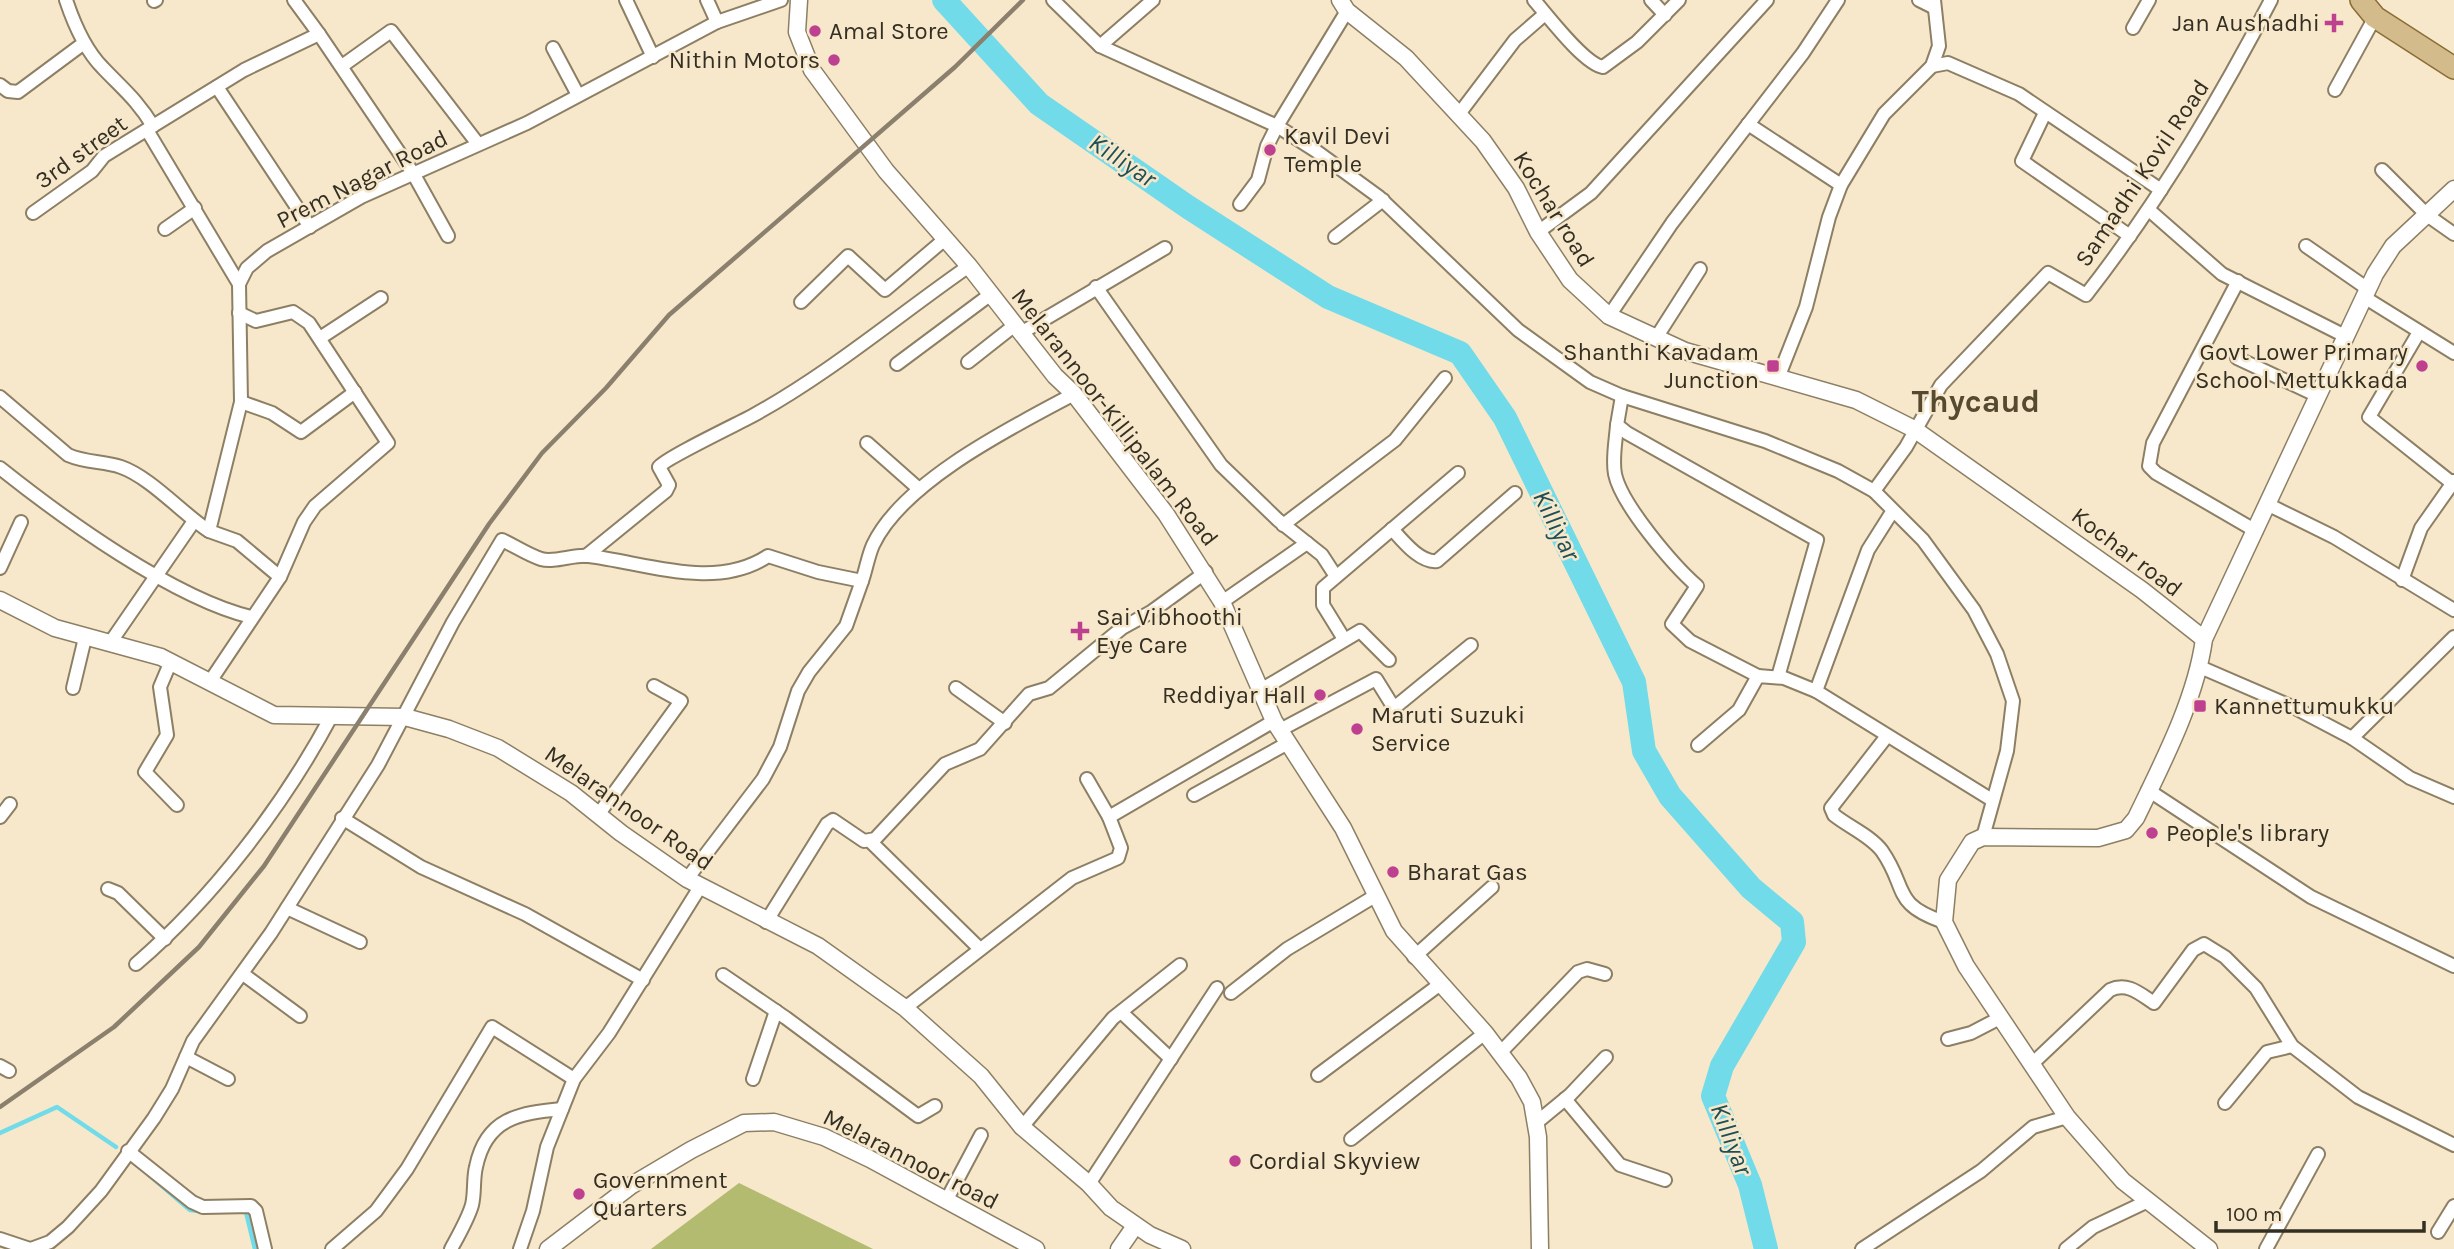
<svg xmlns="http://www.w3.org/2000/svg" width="2454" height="1249" viewBox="0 0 2454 1249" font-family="Karla,sans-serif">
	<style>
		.forest { fill: #b2bb6f }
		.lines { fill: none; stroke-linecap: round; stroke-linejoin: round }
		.stream { stroke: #71dbe9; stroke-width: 4.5 }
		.river { stroke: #71dbe9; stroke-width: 24 }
		.minor-casing { stroke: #8d7f64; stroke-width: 16 }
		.tertiary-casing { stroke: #8d7f64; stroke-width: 19 }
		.primary-casing { stroke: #8a6d36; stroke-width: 24 }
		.minor { stroke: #fff; stroke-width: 12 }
		.tertiary { stroke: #fff; stroke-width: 16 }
		.primary { stroke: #d4bb8c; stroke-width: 21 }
		.rail { stroke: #8a806d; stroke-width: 4.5 }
		.poi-dot { fill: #be4190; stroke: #f7e8cb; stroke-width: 2.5 }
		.labels { text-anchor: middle; stroke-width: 5; stroke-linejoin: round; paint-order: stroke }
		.poi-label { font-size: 24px; fill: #342f23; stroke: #f7e8cb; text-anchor: start }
		.street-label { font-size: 24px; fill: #342f23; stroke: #f7e8cb }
		.water-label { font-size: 26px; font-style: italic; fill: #1f4e54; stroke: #f7e8cb }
		.district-label { font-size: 32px; font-weight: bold; fill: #55492f; stroke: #f7e8cb }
	</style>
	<rect width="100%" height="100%" fill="#f7e8cb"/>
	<path class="forest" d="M 739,1183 L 873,1249 L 651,1249 Z"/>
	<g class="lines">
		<g class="stream">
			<path d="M 0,1133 L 57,1107 L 116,1147"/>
			<path d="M 148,1174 L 190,1210 L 199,1211"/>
			<path d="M 243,1212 L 246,1212 L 255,1249"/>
		</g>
		<path class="river" d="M 944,0 L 1039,104 L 1188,207 L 1328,297 L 1460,353 L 1505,418 L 1634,682 L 1644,751 L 1670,796 L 1751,888 L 1792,922 L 1794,942 L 1722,1066 L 1713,1096 L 1750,1185 L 1766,1249"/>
		<g class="minor-casing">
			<g id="minor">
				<path d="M 66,0 C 74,24 85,50 103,68 C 124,90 137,100 153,126"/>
				<path d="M 294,0 L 319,34"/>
				<path d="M 626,0 L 653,57"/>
				<path d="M 707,0 L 717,22"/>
				<path d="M 1053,0 L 1100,46 L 1277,126 L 1316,151 L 1379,197 L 1518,330 L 1590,382 L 1622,396 L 1765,441 L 1838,471 L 1874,491 L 1923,540 L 1974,610 L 1997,654 L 2013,701 L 2007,751 L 1983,837"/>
				<path d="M 1534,0 C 1548,16 1584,64 1603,67 L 1637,42 L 1679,0"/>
				<path d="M 1651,0 L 1665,15"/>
				<path d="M 1919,0 L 1933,7"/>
				<path d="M 154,1 L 156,0"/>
				<path d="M 2133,28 L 2149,0"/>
				<path d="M 1100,46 L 1153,0"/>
				<path d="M 553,48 L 578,95"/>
				<path d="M 342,66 L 391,31 L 478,144"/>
				<path d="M 1932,66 L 1948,63 L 2019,94 L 2161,190"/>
				<path d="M 0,85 L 8,91 L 18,92 L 84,43"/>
				<path d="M 217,87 L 310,227"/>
				<path d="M 2335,90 L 2375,17"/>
				<path d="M 2045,113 L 2022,161 L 2130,236"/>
				<path d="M 1459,114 L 1515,40 L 1545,14"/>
				<path d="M 1748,124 L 1841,185"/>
				<path d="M 147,130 L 239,284"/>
				<path d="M 2382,170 L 2427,215 L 2454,234"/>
				<path d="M 1240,204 L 1258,180 L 1267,146 L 1277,126 L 1347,11"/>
				<path d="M 2149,210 L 2222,274 L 2345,336"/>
				<path d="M 33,213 L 92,171 L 104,156 L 244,70 L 319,34 L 413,173 L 448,236"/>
				<path d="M 165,229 L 195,208"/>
				<path d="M 1538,232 L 1591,193 L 1767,0"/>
				<path d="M 1335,237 L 1383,200"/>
				<path d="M 2306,246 L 2368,289"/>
				<path d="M 2238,281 L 2153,443 L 2149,466 L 2156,473 L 2256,531"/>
				<path d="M 1096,287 L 1221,465 L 1278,520 L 1322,555 L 1335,575"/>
				<path d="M 2364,297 L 2454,353"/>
				<path d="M 801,302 L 848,256 L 885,290 L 945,239"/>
				<path d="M 239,313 L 256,321 L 293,312 L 309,323 L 388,443 L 315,506 L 304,522 L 280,577"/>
				<path d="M 1609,316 L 1672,223 L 1803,53 L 1838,0"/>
				<path d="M 2419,332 L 2369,417 L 2452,483"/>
				<path d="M 1021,333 L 1165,248"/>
				<path d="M 320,338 L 381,298"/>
				<path d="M 1656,338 L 1700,269"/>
				<path d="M 2237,358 L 2316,395"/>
				<path d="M 968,362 L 1015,325"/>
				<path d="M 897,364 L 991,294"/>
				<path d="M 1778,378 L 1806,307 L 1829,217 L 1841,185 L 1884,114 L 1932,66 L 1939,46 L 1934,0"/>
				<path d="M 1622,396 L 1617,425 L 1627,433 L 1817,540 L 1778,677"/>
				<path d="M 0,397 L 68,455 C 86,463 104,461 121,467 C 150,477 183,514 209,531"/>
				<path d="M 241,402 L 272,413 L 301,432 L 355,392"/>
				<path d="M 1617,425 C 1616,440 1612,459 1615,474 C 1621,504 1673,565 1697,586 L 1672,624 L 1690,641 L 1758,676"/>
				<path d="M 867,443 L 919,489"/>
				<path d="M 0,468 C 64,519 173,598 251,617"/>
				<path d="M 1874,491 L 1906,447 L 1941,385 L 2048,273 L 2086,295 C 2158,203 2217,104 2271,0"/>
				<path d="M 2267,504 L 2334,537 L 2454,610"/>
				<path d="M 1283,525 L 1395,440 L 1445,378"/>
				<path d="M 1392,529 C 1403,541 1420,563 1437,561 L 1515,493"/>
				<path d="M 586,556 L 666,491 L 669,485 L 659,467 C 664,459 737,424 752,416 C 829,374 897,316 969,266"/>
				<path d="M 0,568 L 21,522"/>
				<path d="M 2402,580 L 2421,528 L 2454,481"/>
				<path d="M 862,581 C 866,570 868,556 873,545 C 903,481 1014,426 1074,394"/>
				<path d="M 1222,602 L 1307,543"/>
				<path d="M 1344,639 L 1323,605 L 1323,588 L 1458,473"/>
				<path d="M 110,643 L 194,521"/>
				<path d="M 171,661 L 160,687 L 167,735 L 145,772 L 177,805"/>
				<path d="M 2200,667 L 2295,708 L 2352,738 L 2410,778 L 2454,797"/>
				<path d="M 211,680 L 280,577 L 237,541 L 209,531 L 241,402 L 239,284 L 247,268 L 267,251 L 361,197 L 527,123 L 717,22 L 781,0"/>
				<path d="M 73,688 L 85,638"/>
				<path d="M 956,688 L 1005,723"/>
				<path d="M 1259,691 L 1360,631 L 1389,660"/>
				<path d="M 1816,691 L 1868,550 L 1892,512"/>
				<path d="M 1280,730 L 1376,679 L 1394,708 L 1471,645"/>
				<path d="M 1887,736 L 1831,808 L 1834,815 C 1849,827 1871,836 1882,851 C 1908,888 1891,904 1944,922"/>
				<path d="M 2352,738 L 2454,637"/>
				<path d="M 1698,745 L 1739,710 L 1758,676 L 1784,678 L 1816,691 L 1992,800"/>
				<path d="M 1087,779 L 1109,817 L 1274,721"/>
				<path d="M 2148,790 L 2311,897 L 2454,966"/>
				<path d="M 1194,795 L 1288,743"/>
				<path d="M 598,815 L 681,701 L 654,686"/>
				<path d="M 0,817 L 10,804"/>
				<path d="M 342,818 L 421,867 L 525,914 L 643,980"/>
				<path d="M 871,842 L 980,949"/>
				<path d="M 108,889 L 118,893 L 165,939"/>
				<path d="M 287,908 L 360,942"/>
				<path d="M 766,922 L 827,824 L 833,820 L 864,841 L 875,839 L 945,764 L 980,749 L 1029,694 L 1049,688 L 1122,628 L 1151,612 L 1206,572"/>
				<path d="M 1414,957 L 1492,887"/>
				<path d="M 136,964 C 213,898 284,805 332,715"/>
				<path d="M 243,974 L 300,1016"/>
				<path d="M 723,975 L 786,1018 L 918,1116 L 935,1106"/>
				<path d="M 1231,993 L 1287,949 L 1375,896"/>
				<path d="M 905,1008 L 1072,878 L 1118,858 L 1121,848 L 1109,817"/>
				<path d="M 1121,1012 L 1171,1059"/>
				<path d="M 1948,1039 L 1971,1033 L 2000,1018"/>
				<path d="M 1500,1053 L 1578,972 L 1587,969 L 1605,974"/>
				<path d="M 186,1057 L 228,1079"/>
				<path d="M 2031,1065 L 2110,990 C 2127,982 2139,993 2154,1003 L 2193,950 L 2204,944 L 2225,957 L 2256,988 L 2292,1046 L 2358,1097 L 2454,1145"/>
				<path d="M 0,1066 L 9,1071"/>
				<path d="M 1318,1075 L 1439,985"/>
				<path d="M 753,1079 L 776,1011"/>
				<path d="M 1565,1099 L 1620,1165 L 1665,1180"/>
				<path d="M 2225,1103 L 2267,1052 L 2292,1046"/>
				<path d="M 1536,1123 L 1570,1095 L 1606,1057"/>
				<path d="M 1022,1127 L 1113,1018 L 1180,965"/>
				<path d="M 1351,1139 L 1485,1033"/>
				<path d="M 128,1151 L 192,1202 L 203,1207 L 251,1206 L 256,1211 L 265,1249"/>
				<path d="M 1089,1184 L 1217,988"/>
				<path d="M 946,1201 L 981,1135"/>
				<path d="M 2438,1232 L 2454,1206"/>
				<path d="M 0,1239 L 30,1249"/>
				<path d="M 31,1249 L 50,1242 L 68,1227 L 101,1191 L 154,1118 L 172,1089 L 193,1041 L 271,933 L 378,765 L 453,622 L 502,540 C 515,546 528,555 541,559 C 555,563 574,554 589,556 C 646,563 715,591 768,556 L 818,572 L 862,581 L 846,626 L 809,672 L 798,691 L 780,747 L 763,779 L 687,879"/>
				<path d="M 332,1249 L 376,1211 L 407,1169 L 492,1027 L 574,1079"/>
				<path d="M 451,1249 C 458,1236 468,1219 472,1205 C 475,1193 473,1179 476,1167 C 486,1118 519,1113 562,1109"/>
				<path d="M 520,1249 L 533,1211 L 547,1147 L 574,1079 L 609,1033 L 700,887"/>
				<path d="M 1862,1249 L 1981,1171 L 2033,1127 L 2067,1117"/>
				<path d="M 2066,1249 L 2093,1227 L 2148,1201"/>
				<path d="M 2266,1249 L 2318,1154"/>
			</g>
		</g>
		<g class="tertiary-casing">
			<g id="tertiary">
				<path d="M 799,0 L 797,32 L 812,70 L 886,171 L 969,266 L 1055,376 L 1074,394 L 1166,514 L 1222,602 L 1274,721 L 1343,828 L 1394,931 L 1485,1033 L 1519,1078 L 1532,1102 L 1538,1137 L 1540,1249"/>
				<path d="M 1340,0 L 1347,11 L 1406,58 L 1483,141 L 1516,188 L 1538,232 L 1570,280 L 1609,316 L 1685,351 L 1856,400 L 1914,429 L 2142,590 L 2204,639"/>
				<path d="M 0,600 L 55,628 L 161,657 L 274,715 L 405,717 L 449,729 L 498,748 L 571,793 L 621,833 L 687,879 L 818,946 L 905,1008 L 981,1076 L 1022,1127 L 1089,1184 L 1111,1208 L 1150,1235 L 1182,1249"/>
				<path d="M 548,1249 L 632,1185 L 691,1150 L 744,1123 L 774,1122 L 824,1137 L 870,1159 L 1036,1249"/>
				<path d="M 1119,1249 L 1135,1226"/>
				<path d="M 2209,1249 L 2123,1181 L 2067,1117 L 1966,966 L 1944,922 L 1948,880 L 1972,842 L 1983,837 L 2098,838 L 2126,830 L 2136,818 C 2162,764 2196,699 2204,639 L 2375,274 L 2393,246 L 2454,189"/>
			</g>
		</g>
		<g class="primary-casing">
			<path id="primary" d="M 2361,0 L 2375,17 L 2454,68"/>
		</g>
		<use href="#minor" class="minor"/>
		<use href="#tertiary" class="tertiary"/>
		<use href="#primary" class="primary"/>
		<path class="rail" d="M 0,1107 L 114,1027 L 199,947 L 264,866 L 489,524 L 542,453 L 606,388 L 669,315 L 955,67 L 1023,0"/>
	</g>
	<g class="poi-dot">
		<path d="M2330.5 12.5h7v7h7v7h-7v7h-7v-7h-7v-7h7z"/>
		<circle cx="815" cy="31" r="7"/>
		<circle cx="834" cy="60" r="7"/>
		<circle cx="1270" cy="150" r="7"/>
		<rect x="1766" y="359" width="14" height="14" rx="3.5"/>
		<circle cx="2422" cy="366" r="7"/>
		<path d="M1076.5 620.5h7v7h7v7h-7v7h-7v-7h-7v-7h7z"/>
		<circle cx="1320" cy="695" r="7"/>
		<rect x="2193" y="699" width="14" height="14" rx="3.5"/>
		<circle cx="1357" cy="729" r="7"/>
		<circle cx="2152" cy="833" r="7"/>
		<circle cx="1393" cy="872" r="7"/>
		<circle cx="1235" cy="1161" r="7"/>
		<circle cx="579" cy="1194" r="7"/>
	</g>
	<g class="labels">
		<g class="poi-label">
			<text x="2320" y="31" text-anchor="end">Jan Aushadhi</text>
			<text x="829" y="39">Amal Store</text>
			<text x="820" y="68" text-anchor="end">Nithin Motors</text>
			<text x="1284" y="144">Kavil Devi<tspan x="1284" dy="28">Temple</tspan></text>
			<text x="1759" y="360" text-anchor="end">Shanthi Kavadam<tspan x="1759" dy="28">Junction</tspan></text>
			<text x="2408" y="360" text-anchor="end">Govt Lower Primary<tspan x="2408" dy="28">School Mettukkada</tspan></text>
			<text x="1096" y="625">Sai Vibhoothi<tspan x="1096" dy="28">Eye Care</tspan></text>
			<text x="1306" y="703" text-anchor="end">Reddiyar Hall</text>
			<text x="2214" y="714">Kannettumukku</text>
			<text x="1371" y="723">Maruti Suzuki<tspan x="1371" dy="28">Service</tspan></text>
			<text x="2166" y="841">People's library</text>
			<text x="1407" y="880">Bharat Gas</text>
			<text x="1249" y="1169">Cordial Skyview</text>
			<text x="593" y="1188">Government<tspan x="593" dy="28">Quarters</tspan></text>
		</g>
		<g class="street-label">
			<text transform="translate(81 152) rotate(-36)" y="8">3rd street</text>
			<text transform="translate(2142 173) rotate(-56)" y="8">Samadhi Kovil Road</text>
			<text transform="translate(362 179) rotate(-27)" y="8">Prem Nagar Road</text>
			<text transform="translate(1554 209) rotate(58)" y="8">Kochar road</text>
			<text transform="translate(1115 417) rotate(52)" y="8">Melarannoor-Killipalam Road</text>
			<text transform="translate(2127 552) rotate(37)" y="8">Kochar road</text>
			<text transform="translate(629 808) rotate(35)" y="8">Melarannoor Road</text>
			<text transform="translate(911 1159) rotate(27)" y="8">Melarannoor road</text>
		</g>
		<g class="water-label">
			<text transform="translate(1123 160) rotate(34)" y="9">Killiyar</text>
			<text transform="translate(1557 525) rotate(64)" y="9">Killiyar</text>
			<text transform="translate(1732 1139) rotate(69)" y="9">Killiyar</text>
		</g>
		<g class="district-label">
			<text x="1976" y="412">Thycaud</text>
		</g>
	</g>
	<path d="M2216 1221v10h208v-10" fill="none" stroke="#342f23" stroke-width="3.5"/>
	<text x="2226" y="1221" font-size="21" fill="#342f23" stroke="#f7e8cb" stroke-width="5" paint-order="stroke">100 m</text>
</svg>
